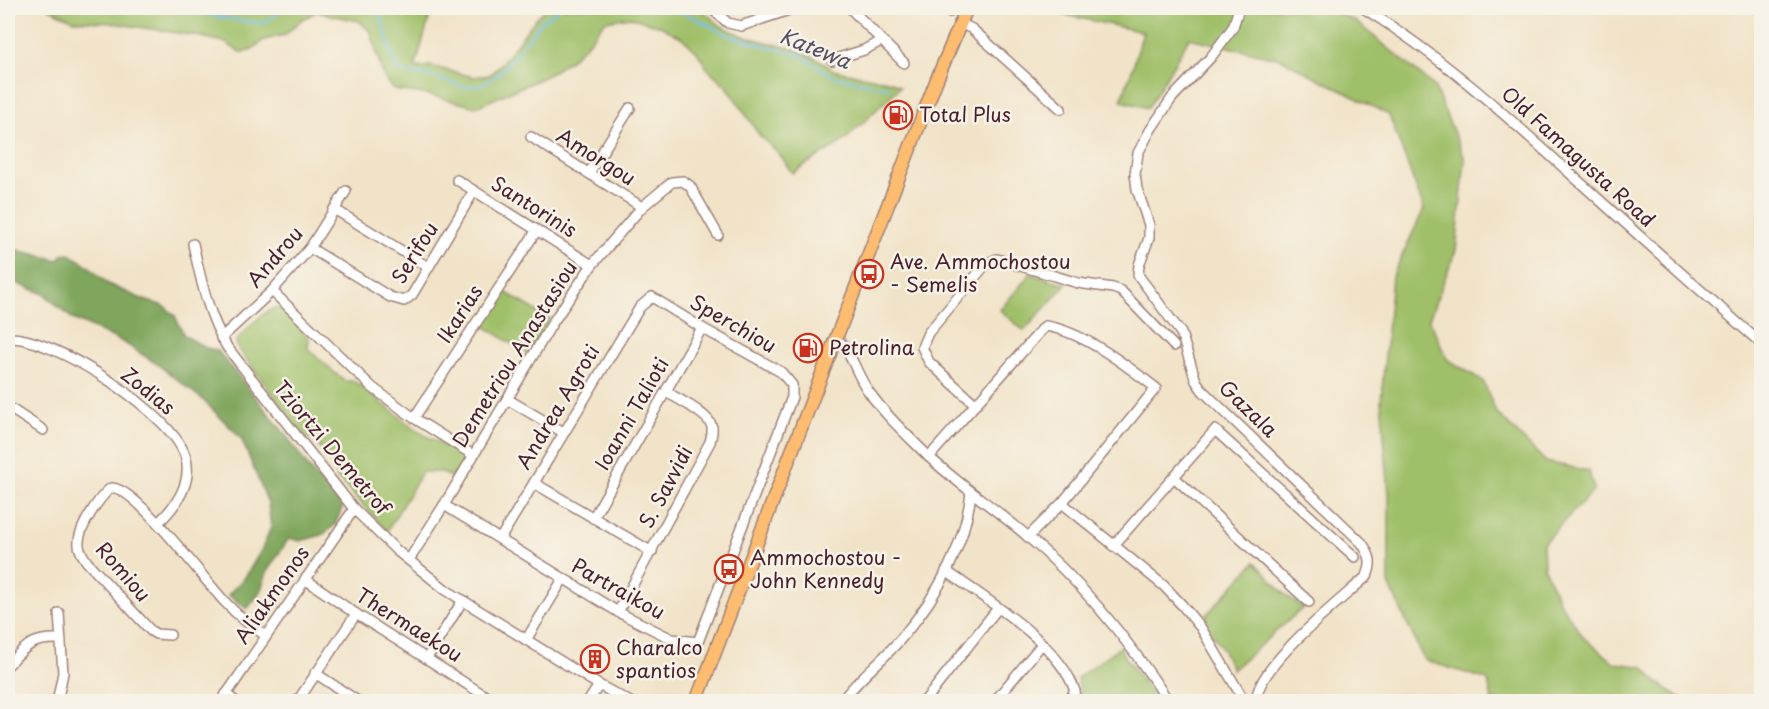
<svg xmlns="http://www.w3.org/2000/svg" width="1769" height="709" viewBox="0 0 1769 709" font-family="'Playpen Sans',sans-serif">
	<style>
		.green { fill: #9fbf67; stroke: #746f49; stroke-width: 1.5 }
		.forest { fill: #7fa65c; stroke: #646244; stroke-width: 1.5 }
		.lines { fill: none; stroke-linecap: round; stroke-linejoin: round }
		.stream { stroke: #71beeb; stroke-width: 2 }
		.minor-casing { stroke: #9e817a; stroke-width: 12 }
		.major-casing { stroke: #9e817a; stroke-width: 15 }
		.minor { stroke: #fff; stroke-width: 9 }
		.major { stroke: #fdbc6f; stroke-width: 12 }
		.labels { text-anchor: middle; stroke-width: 5; stroke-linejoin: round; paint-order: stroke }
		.poi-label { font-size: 20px; fill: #4a1f2b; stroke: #f7f3e8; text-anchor: start }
		.street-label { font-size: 20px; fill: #4a1f2b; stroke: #f7f3e8 }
		.water-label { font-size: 21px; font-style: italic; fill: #564f65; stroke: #f7f3e8 }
	</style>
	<rect width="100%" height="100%" fill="#f7f3e8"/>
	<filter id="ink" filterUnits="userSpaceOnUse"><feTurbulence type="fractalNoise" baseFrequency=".0167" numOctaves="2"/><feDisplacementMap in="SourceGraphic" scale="12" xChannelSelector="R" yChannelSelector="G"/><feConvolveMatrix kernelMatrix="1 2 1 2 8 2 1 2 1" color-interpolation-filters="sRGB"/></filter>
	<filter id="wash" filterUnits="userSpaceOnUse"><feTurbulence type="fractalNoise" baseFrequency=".008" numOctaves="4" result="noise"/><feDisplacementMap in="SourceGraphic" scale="24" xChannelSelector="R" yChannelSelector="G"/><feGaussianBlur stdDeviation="1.35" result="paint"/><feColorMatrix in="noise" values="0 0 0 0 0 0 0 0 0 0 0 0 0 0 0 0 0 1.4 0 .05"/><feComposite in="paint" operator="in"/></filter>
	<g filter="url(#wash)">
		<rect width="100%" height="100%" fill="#f1e3c8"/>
		<g class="green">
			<path d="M 47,8 L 432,8 L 415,68 L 430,66 L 474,77 L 490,75 L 505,59 L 537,17 L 547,8 L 700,8 L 721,26 L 743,36 L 797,50 L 821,61 L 833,70 L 892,82 L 900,87 L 844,141 L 792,173 L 780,155 L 760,136 L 728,88 L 707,68 L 697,52 L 681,37 L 660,26 L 630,17 L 605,21 L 587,44 L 569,61 L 546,76 L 476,107 L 425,94 L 394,90 L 386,81 L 382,72 L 371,32 L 359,21 L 316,12 L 301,20 L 285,35 L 264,40 L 250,51 L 240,52 L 224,42 L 197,36 L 113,23 L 74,20 Z"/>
			<path d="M 1034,8 L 1324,8 L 1355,21 L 1434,86 L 1465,159 L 1456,250 L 1429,319 L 1447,359 L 1483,381 L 1496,412 L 1546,462 L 1589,471 L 1594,490 L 1543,543 L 1544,568 L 1560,603 L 1584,638 L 1615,663 L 1644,667 L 1655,681 L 1686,701 L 1492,701 L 1488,680 L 1424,660 L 1389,584 L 1389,495 L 1381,401 L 1392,277 L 1424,209 L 1389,115 L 1281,59 L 1189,38 L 1148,108 L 1121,101 L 1133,67 L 1143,32 Z"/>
			<path d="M 1030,274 L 1066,284 L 1024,331 L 1000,310 Z"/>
			<path d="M 505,292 L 550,319 L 528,354 L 484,326 Z"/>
			<path d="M 279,307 L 309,338 L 308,349 L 344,381 L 354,381 L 419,432 L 467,457 L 455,480 L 442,472 L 422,472 L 387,531 L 337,478 L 337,469 L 312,438 L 306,439 L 237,347 L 236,341 C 248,329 262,310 279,307 Z"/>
			<path d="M 1255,562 C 1272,578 1282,597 1304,607 L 1232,670 C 1224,651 1217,636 1200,622 Z"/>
			<path d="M 1121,646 L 1122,653 L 1154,696 L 1159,697 L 1162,701 L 1081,702 L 1077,698 L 1080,689 L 1077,678 Z"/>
		</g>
		<path class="forest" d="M 8,248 L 59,260 L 63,254 L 70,254 L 91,268 L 108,284 L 144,300 L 164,306 L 175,316 L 184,335 L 204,347 L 218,351 L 285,434 L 309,468 L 343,506 L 335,525 L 322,535 L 300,541 L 289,538 L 268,570 L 260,593 L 247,609 L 228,595 L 246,576 L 262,549 L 271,527 L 268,503 L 241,438 L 202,399 L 157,364 L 123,342 L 73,319 L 44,294 L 8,280 Z"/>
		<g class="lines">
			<g class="stream">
				<path d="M 166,8 L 236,20 L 262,23 L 275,16 L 283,8"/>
				<path d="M 372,8 L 381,17 L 396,68 L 407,73 L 431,76 L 464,87 L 482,85 L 497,75 L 509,63 L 543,20 L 561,8"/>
				<path d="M 665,8 L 687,14 L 730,36 L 802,56 L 832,76 L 889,88"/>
			</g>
		</g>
	</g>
	<g filter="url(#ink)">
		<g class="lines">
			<g class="minor-casing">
				<g id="minor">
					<path d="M 711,8 L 728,23 L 741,26 L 795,8"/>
					<path d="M 850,8 L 904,63"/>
					<path d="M 946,8 L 950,12"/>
					<path d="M 1239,8 L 1233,27 L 1211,57 L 1172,98 L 1151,129 L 1138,153 L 1135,174 L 1137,189 L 1149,225 L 1149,238 L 1139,265 L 1138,275 L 1181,333 L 1196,381 L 1203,391 L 1362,543 C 1370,555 1373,562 1367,576 C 1340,601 1262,662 1257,696 L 1261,702"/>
					<path d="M 1363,8 C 1440,55 1507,116 1573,176 C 1636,233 1698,289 1762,344"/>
					<path d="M 960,23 L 972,29 L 1061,109"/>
					<path d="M 832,60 L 864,50 L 881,41"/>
					<path d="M 531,137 L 642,207"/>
					<path d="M 589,173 L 630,108"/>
					<path d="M 457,180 L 592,265"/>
					<path d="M 334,209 L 428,267"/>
					<path d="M 193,244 C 201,280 208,315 227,347 L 354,509 L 396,550 L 446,590 L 599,685 L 630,702"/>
					<path d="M 310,248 L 390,297 L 404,301 L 412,295 L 474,191"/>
					<path d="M 272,291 L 373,388 L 414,418 L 473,455"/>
					<path d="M 8,338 C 52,335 177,416 186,459 C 192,484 175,507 158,523"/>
					<path d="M 221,338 L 272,291 L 310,248 L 346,191"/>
					<path d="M 836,338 C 853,353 856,375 869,392 C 885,415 908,436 928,456 C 959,485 995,508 1027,536 C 1083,583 1129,641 1169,702"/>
					<path d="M 507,399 L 563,432"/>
					<path d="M 975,404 L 929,362 L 922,347 L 928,333 L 986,264 L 997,259 L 1078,283 L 1113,288 L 1121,291 L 1174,346"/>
					<path d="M 8,407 L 43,430"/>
					<path d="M 414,418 L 537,230"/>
					<path d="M 929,457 L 1045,326 C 1082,331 1126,365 1156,388 L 1062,503 L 1028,537"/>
					<path d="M 1174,477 L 1309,602"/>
					<path d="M 534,483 L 652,552"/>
					<path d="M 1062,503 L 1164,586 L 1182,605 L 1201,628 L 1245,702"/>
					<path d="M 444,505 L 618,612 L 672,639 L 698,642 L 792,397 L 792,385 L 781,372 L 702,328 L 652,297 L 640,307 L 500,539"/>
					<path d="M 593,518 L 702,328"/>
					<path d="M 1113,546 L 1215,430 L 1355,557"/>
					<path d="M 409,560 L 444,505 L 553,322 L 592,265 L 642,207 L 672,182 L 683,181 L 690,186 L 718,235"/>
					<path d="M 946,571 C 987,600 1059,643 1075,691 L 1068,702"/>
					<path d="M 305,579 L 356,614 L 495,702"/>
					<path d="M 618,612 L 710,442 C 711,437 713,432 712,427 C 709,414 678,399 666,392"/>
					<path d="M 170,635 L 156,634 L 151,631 L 87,562 C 84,557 79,551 79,545 C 77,530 100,496 111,488 C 134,484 207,584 226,603 C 238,616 251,626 265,635"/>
					<path d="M 526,640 L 563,579"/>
					<path d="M 427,658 L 463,600"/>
					<path d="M 8,665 C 26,646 31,638 60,639"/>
					<path d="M 315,673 L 359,702"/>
					<path d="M 226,694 L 236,702"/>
					<path d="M 57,702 L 63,673 L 59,613"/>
					<path d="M 221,702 L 354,509"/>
					<path d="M 297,702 L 356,614"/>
					<path d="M 588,702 L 599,685"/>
					<path d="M 841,702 C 859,677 885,659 904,635 C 938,595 966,544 971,492"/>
					<path d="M 924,702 L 998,608"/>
					<path d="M 994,702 L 1042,644"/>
				</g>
			</g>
			<g class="major-casing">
				<path id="major" d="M 696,702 L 792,451 L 937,79 L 967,8"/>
			</g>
			<use href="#minor" class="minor"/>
			<use href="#major" class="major"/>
		</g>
	</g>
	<defs>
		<g id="fuel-ring" transform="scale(1.5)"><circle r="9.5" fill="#f7f3e8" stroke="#c8321e" stroke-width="1.5"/><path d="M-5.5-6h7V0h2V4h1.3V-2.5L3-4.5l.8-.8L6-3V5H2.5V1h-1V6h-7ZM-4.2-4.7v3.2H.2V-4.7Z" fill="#c8321e"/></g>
		<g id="bus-ring" transform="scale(1.5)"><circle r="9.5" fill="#f7f3e8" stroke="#c8321e" stroke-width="1.5"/><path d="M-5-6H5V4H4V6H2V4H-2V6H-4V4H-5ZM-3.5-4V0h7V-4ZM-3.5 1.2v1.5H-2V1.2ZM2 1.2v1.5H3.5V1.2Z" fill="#c8321e"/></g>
		<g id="building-ring" transform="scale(1.5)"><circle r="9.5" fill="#f7f3e8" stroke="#c8321e" stroke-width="1.5"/><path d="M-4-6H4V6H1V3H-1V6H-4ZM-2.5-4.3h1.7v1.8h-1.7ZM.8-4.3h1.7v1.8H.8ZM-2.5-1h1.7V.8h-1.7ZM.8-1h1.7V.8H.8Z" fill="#c8321e"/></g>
	</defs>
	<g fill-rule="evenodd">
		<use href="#fuel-ring" x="898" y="115"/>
		<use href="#bus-ring" x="869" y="274"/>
		<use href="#fuel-ring" x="808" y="348"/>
		<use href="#bus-ring" x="729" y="569"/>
		<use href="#building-ring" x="595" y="659"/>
	</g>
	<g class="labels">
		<g class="poi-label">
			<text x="919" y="122">Total Plus</text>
			<text x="890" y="269">Ave. Ammochostou<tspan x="890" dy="23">- Semelis</tspan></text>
			<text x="829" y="355">Petrolina</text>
			<text x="750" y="565">Ammochostou -<tspan x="750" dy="23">John Kennedy</tspan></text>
			<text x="616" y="655">Charalco<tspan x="616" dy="23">spantios</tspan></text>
		</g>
		<g class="street-label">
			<text transform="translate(596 157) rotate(32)" y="7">Amorgou</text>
			<text transform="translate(1578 157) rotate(42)" y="7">Old Famagusta Road</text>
			<text transform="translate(534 207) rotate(32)" y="7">Santorinis</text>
			<text transform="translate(415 253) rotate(-58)" y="7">Serifou</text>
			<text transform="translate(275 257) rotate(-49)" y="7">Androu</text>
			<text transform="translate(460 314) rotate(-57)" y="7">Ikarias</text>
			<text transform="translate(733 324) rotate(30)" y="7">Sperchiou</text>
			<text transform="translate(515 354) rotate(-58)" y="7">Demetriou Anastasiou</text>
			<text transform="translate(148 391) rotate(39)" y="7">Zodias</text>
			<text transform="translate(558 407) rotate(-59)" y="7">Andrea Agroti</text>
			<text transform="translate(1248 409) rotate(44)" y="7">Gazala</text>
			<text transform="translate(632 414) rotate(-60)" y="7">Ioanni Talioti</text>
			<text transform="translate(332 448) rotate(50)" y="7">Tziortzi Demetrof</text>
			<text transform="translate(666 487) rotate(-62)" y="7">S. Savvidi</text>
			<text transform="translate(123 572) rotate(49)" y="7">Romiou</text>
			<text transform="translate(618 589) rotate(29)" y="7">Partraikou</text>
			<text transform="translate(272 595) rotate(-55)" y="7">Aliakmonos</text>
			<text transform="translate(409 625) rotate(32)" y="7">Thermaekou</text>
		</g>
		<g class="water-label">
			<text transform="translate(815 49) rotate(22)" y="7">Katewa</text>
		</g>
	</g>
	<rect width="1769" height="709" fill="none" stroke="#f7f3e8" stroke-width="30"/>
</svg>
